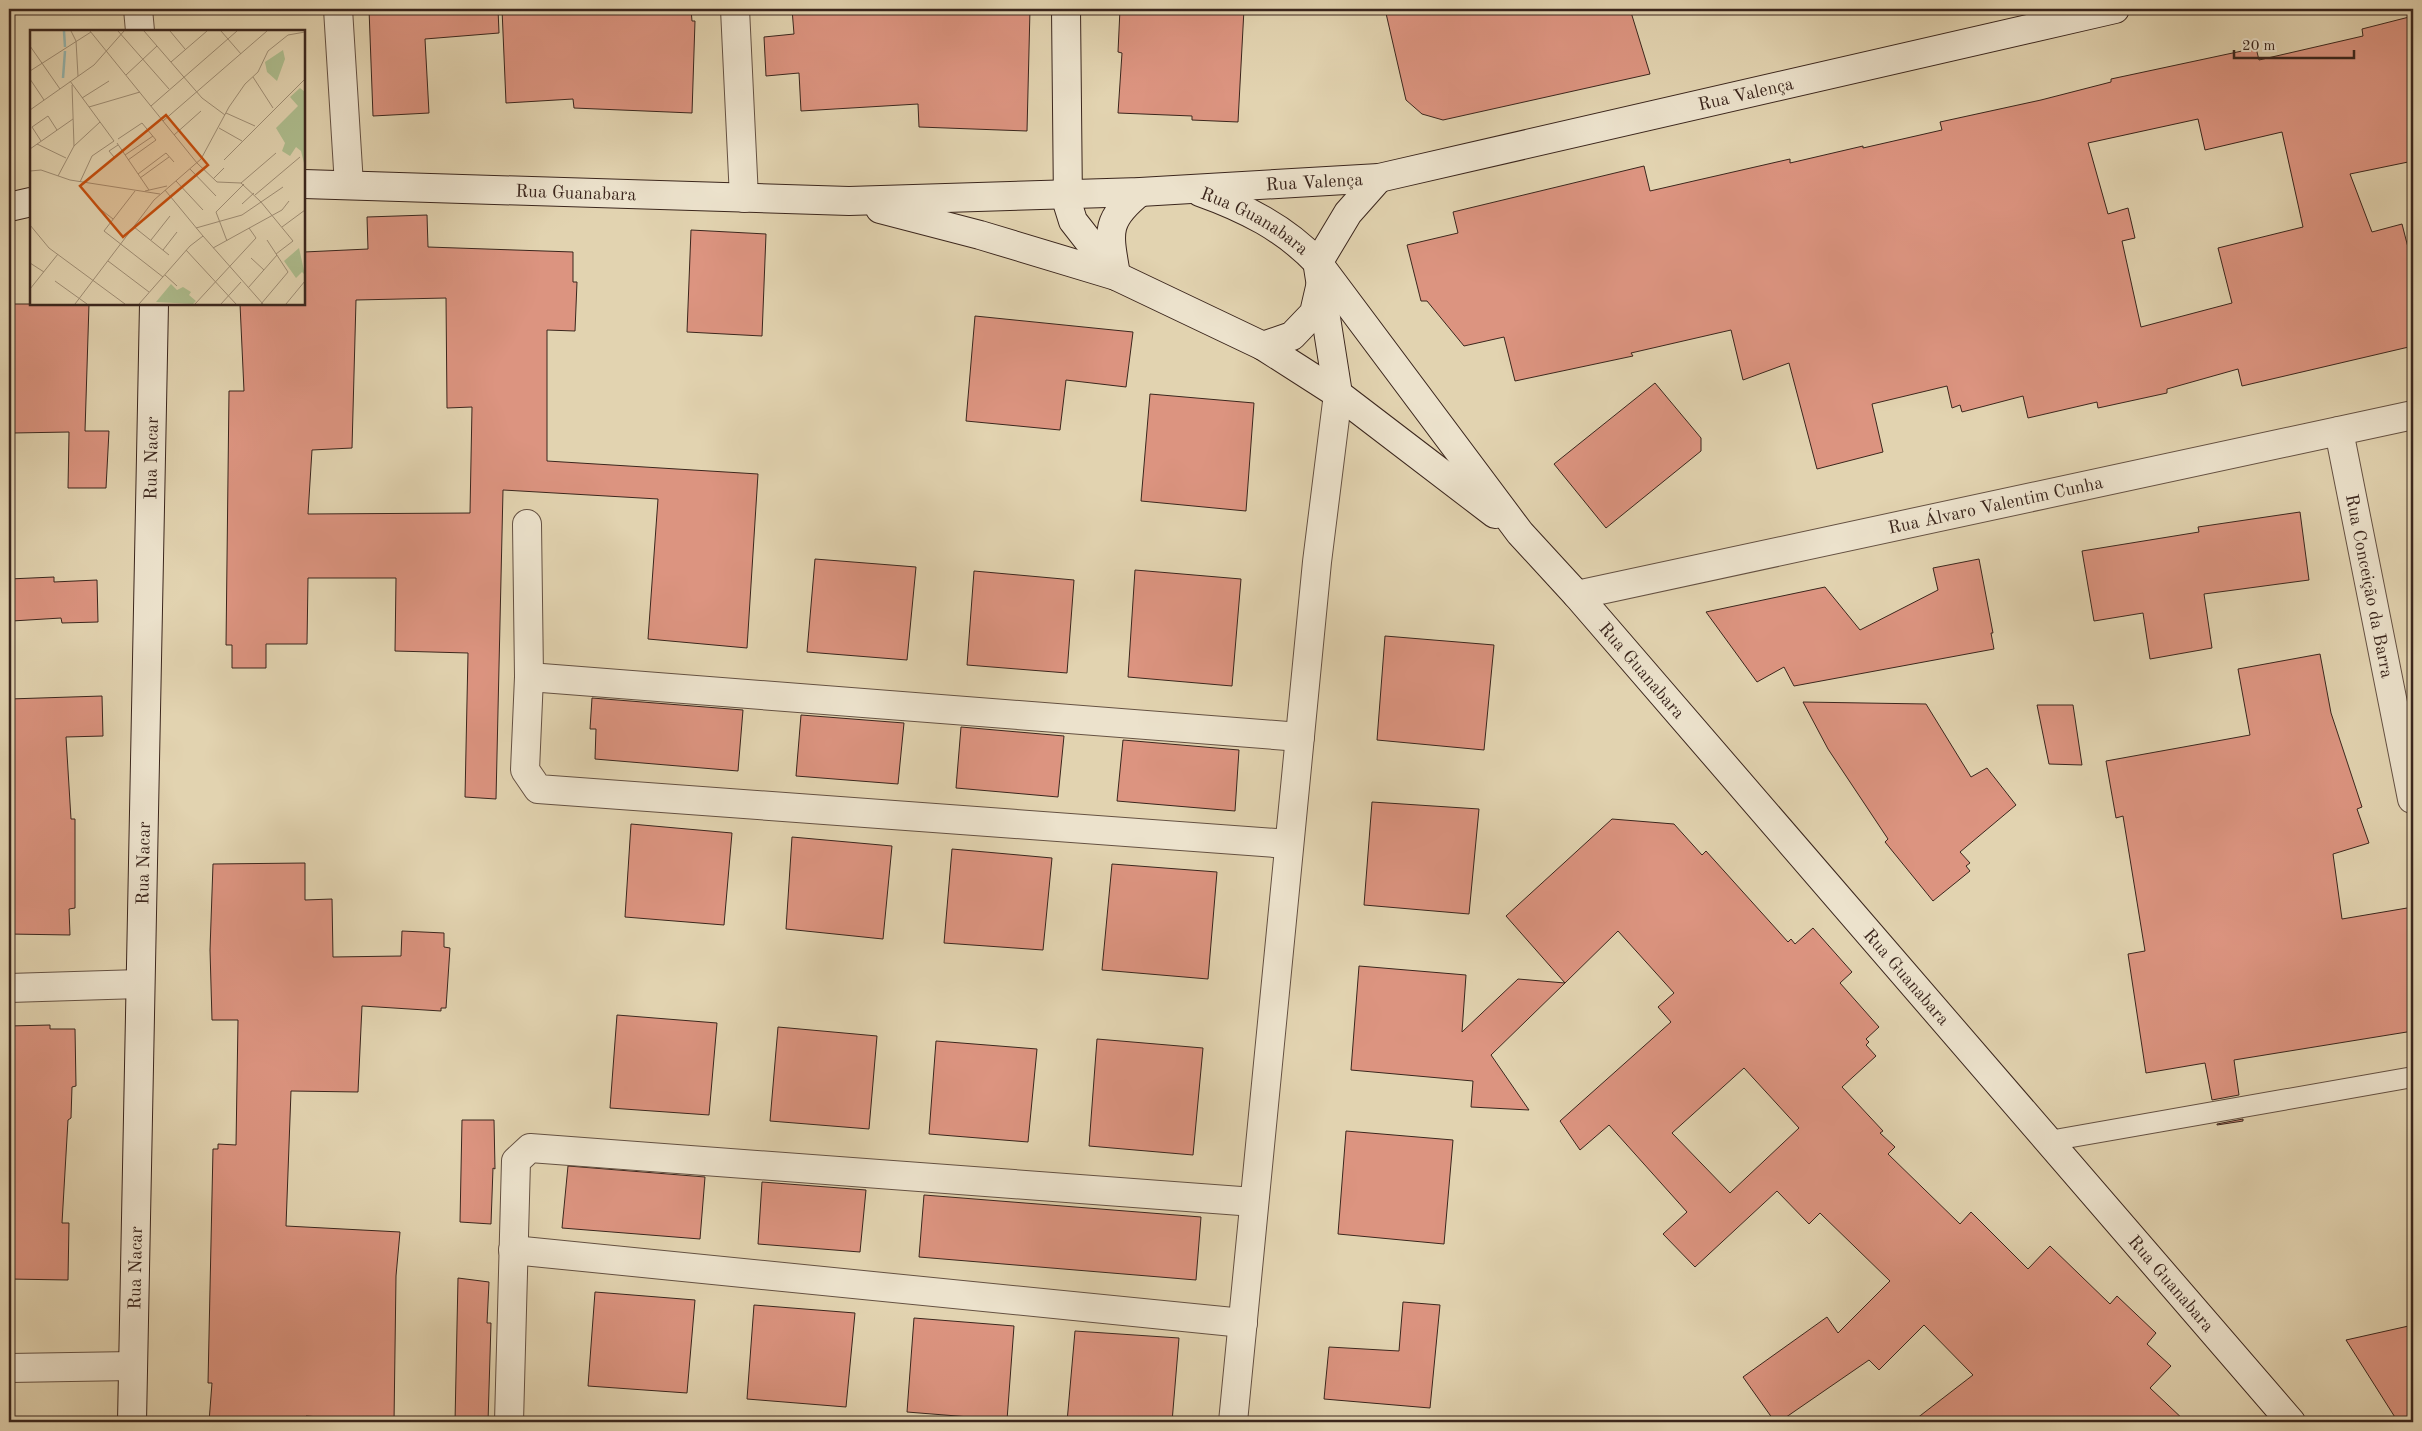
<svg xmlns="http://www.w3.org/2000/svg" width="2422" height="1431" viewBox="0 0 2422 1431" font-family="'Old Standard TT',serif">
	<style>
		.building { fill: #dc9480; stroke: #3b261d; fill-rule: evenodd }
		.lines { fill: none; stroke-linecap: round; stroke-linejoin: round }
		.lane-casing { stroke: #655142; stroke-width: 22 }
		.street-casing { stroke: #655142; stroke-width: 30 }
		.secondary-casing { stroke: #3b261d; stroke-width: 30 }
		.lane { stroke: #ece2cc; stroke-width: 20 }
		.street { stroke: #ece2cc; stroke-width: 28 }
		.secondary { stroke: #ece2cc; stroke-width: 28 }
		.labels { text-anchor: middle; stroke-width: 4.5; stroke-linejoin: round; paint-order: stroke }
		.street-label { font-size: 18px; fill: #3b261d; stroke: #ece2cc }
		.inset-river { fill: none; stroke: #95b7b1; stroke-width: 2.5 }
		.inset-road { fill: none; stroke: #9f8e75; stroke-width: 1 }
		.view { fill: #c54f0f; fill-opacity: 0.15; stroke: #c54f0f; stroke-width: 2.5 }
		.inset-edge { fill: none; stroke: #3b261d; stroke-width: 2.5 }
	</style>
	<rect width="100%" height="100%" fill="#e2d3b0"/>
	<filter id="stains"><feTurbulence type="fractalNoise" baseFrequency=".004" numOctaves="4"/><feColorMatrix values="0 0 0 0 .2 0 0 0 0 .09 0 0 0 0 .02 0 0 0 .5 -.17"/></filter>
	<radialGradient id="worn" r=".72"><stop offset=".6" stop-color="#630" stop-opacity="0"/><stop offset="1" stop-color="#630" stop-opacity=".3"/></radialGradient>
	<g class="building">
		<path d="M 369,9 L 498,9 L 499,33 L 425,39 L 429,113 L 373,116 Z"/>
		<path d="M 502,9 L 691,9 L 692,21 L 695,21 L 692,113 L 574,108 L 573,99 L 506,103 Z"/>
		<path d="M 792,9 L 1030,9 L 1027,131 L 919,127 L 918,104 L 801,111 L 799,73 L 766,76 L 764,37 L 794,34 Z"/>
		<path d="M 1120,9 L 1244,9 L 1238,122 L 1192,120 L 1192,116 L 1118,113 L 1122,53 L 1118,52 Z"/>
		<path d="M 1385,9 L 1630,9 L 1650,74 L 1443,120 L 1422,114 L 1406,100 Z"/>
		<path d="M 2413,16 L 2413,161 L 2350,174 L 2372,232 L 2402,224 L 2413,267 L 2413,346 L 2242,386 L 2238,369 L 2167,389 L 2167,393 L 2098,408 L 2097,402 L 2028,418 L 2023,396 L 1962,412 L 1960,405 L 1952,408 L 1947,386 L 1872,404 L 1883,452 L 1817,469 L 1789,363 L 1743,380 L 1731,330 L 1631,353 L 1633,356 L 1515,381 L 1504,337 L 1464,346 L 1427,301 L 1421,301 L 1407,245 L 1458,233 L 1453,212 L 1644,166 L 1650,191 L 1790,159 L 1790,163 L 1863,146 L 1863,148 L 1942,130 L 1940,122 L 2041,100 L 2111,82 L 2111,79 L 2256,48 L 2259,60 L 2363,36 L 2362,29 ZM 2198,119 L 2205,150 L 2282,132 L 2303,227 L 2218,248 L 2232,303 L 2141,327 L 2122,241 L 2135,238 L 2128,208 L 2108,214 L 2088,143 Z"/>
		<path d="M 427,215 L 428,247 L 573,252 L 573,282 L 577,282 L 575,331 L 547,330 L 547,461 L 758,474 L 747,648 L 648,639 L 658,499 L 503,490 L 496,799 L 465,797 L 468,653 L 395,651 L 396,578 L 308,578 L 307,644 L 266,644 L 266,668 L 232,668 L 232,645 L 226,645 L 229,391 L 244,391 L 240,304 L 304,304 L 304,252 L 368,249 L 367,217 ZM 446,298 L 447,408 L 472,407 L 470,513 L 308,514 L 312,450 L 352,448 L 356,300 Z"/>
		<path d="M 691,230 L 766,234 L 762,336 L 687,332 Z"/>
		<path d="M 9,304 L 89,304 L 85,431 L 109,431 L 106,488 L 68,488 L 69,432 L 13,433 L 13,394 L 9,394 Z"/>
		<path d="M 975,316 L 1133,332 L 1126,387 L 1066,380 L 1060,430 L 966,421 Z"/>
		<path d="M 1655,383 L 1701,438 L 1701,451 L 1606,528 L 1554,464 Z"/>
		<path d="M 1150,394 L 1254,403 L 1246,511 L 1141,501 Z"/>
		<path d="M 2300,512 L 2309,580 L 2204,594 L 2212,648 L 2150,659 L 2143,613 L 2094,621 L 2082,551 L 2199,532 L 2198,527 Z"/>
		<path d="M 815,559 L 916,567 L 907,660 L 807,652 Z"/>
		<path d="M 1979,559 L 1993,633 L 1991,633 L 1994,649 L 1794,686 L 1784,667 L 1757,682 L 1706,612 L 1825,587 L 1860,630 L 1938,590 L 1933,568 Z"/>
		<path d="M 1135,570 L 1241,579 L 1232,686 L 1128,677 Z"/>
		<path d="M 974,571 L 1074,580 L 1067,673 L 967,665 Z"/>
		<path d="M 54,577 L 54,582 L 97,580 L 98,622 L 62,623 L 61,618 L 12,621 L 9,579 Z"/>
		<path d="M 1385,636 L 1494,645 L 1484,750 L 1377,740 Z"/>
		<path d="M 2320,654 L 2331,713 L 2362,807 L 2357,809 L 2369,843 L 2333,854 L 2342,919 L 2413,907 L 2413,1031 L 2234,1060 L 2239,1095 L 2212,1100 L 2205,1063 L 2146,1073 L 2128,954 L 2145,951 L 2123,816 L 2116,818 L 2106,761 L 2250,735 L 2238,669 Z"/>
		<path d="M 102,696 L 103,736 L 66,737 L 71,819 L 75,819 L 75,908 L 69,909 L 70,935 L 9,934 L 9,699 Z"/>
		<path d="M 592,698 L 743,710 L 738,771 L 595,759 L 596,729 L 590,729 Z"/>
		<path d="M 1803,702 L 1926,704 L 1971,777 L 1987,768 L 2016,805 L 1960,852 L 1970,863 L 1966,866 L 1970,871 L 1933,901 L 1885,842 L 1888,839 L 1828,749 Z"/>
		<path d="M 2037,705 L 2073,705 L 2082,765 L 2049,764 Z"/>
		<path d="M 801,715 L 904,723 L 898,784 L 796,776 Z"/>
		<path d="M 961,727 L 1064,736 L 1058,797 L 956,788 Z"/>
		<path d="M 1123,740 L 1239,750 L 1235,811 L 1117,801 Z"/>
		<path d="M 1372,802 L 1479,809 L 1469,914 L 1364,905 Z"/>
		<path d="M 1612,819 L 1674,824 L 1702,855 L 1706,851 L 1788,942 L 1791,939 L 1795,944 L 1813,928 L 1852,972 L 1840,983 L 1879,1027 L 1866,1039 L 1869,1042 L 1866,1045 L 1876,1056 L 1842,1087 L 1883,1131 L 1880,1133 L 1895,1147 L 1888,1154 L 1960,1224 L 1971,1212 L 2028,1269 L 2050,1246 L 2110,1304 L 2117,1296 L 2156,1333 L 2147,1344 L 2171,1366 L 2150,1388 L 2186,1422 L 1912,1422 L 1973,1375 L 1924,1325 L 1879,1370 L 1869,1360 L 1779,1422 L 1775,1422 L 1743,1377 L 1827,1317 L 1838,1333 L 1890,1281 L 1820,1213 L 1809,1224 L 1777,1191 L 1695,1267 L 1663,1234 L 1687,1212 L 1609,1125 L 1580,1150 L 1560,1121 L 1671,1022 L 1658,1007 L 1674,993 L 1618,931 L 1565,983 L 1506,916 ZM 1744,1068 L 1799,1128 L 1730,1193 L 1672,1133 Z"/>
		<path d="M 631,824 L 732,833 L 724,925 L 625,917 Z"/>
		<path d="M 792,837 L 892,846 L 883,939 L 786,929 Z"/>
		<path d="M 952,849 L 1052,858 L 1043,950 L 944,943 Z"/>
		<path d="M 305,863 L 305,900 L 332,899 L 333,957 L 401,956 L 402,931 L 444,933 L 444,947 L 450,948 L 446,1008 L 441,1008 L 441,1011 L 362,1006 L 358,1092 L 291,1091 L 286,1226 L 400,1232 L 396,1276 L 394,1422 L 306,1416 L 306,1422 L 209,1422 L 212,1383 L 208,1383 L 213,1149 L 218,1149 L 218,1144 L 236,1145 L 238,1020 L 212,1020 L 210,950 L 213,864 Z"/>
		<path d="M 1112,864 L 1217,872 L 1208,979 L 1102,970 Z"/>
		<path d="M 1359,966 L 1466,975 L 1462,1032 L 1518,979 L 1565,983 L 1491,1055 L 1529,1110 L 1471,1107 L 1473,1081 L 1351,1070 Z"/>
		<path d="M 617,1015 L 717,1023 L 709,1115 L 610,1108 Z"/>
		<path d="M 50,1025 L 50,1029 L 75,1029 L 76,1086 L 72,1087 L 71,1118 L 68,1120 L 62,1223 L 69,1223 L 68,1280 L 9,1279 L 9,1026 Z"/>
		<path d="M 778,1027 L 877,1036 L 869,1129 L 770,1121 Z"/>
		<path d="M 1097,1039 L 1203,1048 L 1193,1155 L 1089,1146 Z"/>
		<path d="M 936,1041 L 1037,1049 L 1028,1142 L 929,1134 Z"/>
		<path d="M 2243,1119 L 2243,1121 L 2217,1125 L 2217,1124 Z"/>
		<path d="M 462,1120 L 494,1120 L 495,1169 L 493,1168 L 491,1224 L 460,1222 Z"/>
		<path d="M 1346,1131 L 1453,1140 L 1444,1244 L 1338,1234 Z"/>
		<path d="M 568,1166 L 705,1177 L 700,1239 L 562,1228 Z"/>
		<path d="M 762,1182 L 866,1190 L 860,1252 L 758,1244 Z"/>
		<path d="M 924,1195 L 1201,1217 L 1196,1280 L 919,1257 Z"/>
		<path d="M 458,1278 L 489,1282 L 487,1323 L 491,1323 L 488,1422 L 455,1422 Z"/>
		<path d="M 595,1292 L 695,1300 L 687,1393 L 588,1386 Z"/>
		<path d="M 1403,1302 L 1440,1305 L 1430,1408 L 1324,1399 L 1329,1347 L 1399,1351 Z"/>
		<path d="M 754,1305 L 855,1313 L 846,1407 L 747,1399 Z"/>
		<path d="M 914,1318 L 1014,1326 L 1007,1420 L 907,1412 Z"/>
		<path d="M 2413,1325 L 2413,1422 L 2398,1422 L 2346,1340 Z"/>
		<path d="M 1075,1331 L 1179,1338 L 1172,1422 L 1067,1422 Z"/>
	</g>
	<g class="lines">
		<g class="lane-casing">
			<path id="lane" d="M 2049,1141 L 2413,1077"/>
		</g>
		<g class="street-casing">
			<g id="street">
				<path d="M 138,9 L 140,31"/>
				<path d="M 338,9 L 349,185"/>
				<path d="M 735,9 L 744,198"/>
				<path id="s1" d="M 2339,431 L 2412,799"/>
				<path d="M 527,524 L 529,677 L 525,770 L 538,789 L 1289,844"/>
				<path id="s2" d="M 1577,595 L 2413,415"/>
				<path d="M 529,677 L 1300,737"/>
				<path d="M 9,988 L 140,984"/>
				<path d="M 513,1250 L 1243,1323"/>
				<path d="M 9,1368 L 133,1366"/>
				<path d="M 509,1422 L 516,1161 L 530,1148 L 1254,1202"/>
				<path d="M 1233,1422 L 1317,562 L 1338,394"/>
			</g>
		</g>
		<g class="secondary-casing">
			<g id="secondary">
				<path d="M 1066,9 L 1068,205 L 1073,221 L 1116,276"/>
				<path id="s3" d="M 304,184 L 849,201 L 1140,192 L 1379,178 L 2115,9"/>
				<path id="s4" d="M 1200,192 C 1245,208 1285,228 1318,263 L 1520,533 L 1577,595 L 2291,1422"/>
				<path d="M 9,207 L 31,202"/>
				<path d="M 880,209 L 980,235 L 1116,276 L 1263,346 L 1338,394 L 1495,514"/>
				<path d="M 1318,263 L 1348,213 L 1379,178"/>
				<path d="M 1318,267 L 1338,394"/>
				<path d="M 1116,275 C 1109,233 1104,221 1140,192"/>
				<path d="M 1263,346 L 1292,336 L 1314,313 L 1320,287"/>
				<path id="s5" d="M 132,1422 L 154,304"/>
			</g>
		</g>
		<use href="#lane" class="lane"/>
		<use href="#street" class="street"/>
		<use href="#secondary" class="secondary"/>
	</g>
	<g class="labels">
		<g class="street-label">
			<text dy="6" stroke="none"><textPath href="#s3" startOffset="1452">Rua Valença</textPath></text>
			<text dy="6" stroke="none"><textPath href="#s3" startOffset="1011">Rua Valença</textPath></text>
			<text dy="6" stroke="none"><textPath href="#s3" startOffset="272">Rua Guanabara</textPath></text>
			<text dy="6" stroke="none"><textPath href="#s4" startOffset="62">Rua Guanabara</textPath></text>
			<text dy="6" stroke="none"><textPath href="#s5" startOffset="964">Rua Nacar</textPath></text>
			<text dy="6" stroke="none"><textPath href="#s2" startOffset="428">Rua Álvaro Valentim Cunha</textPath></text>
			<text dy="6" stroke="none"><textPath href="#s1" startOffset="158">Rua Conceição da Barra</textPath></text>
			<text dy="6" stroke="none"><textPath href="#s4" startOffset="660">Rua Guanabara</textPath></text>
			<text dy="6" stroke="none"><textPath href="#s5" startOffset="559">Rua Nacar</textPath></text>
			<text dy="6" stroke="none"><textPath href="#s4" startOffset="1065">Rua Guanabara</textPath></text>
			<text dy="6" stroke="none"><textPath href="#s5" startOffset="154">Rua Nacar</textPath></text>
			<text dy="6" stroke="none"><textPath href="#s4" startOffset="1470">Rua Guanabara</textPath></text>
		</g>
	</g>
	<g transform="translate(30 30)">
		<rect width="275" height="275" fill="#e2d3b0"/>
		<path d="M 253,20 L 255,29 L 247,51 L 237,42 L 235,32 ZM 270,58 L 275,62 L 275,137 L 271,121 L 266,117 L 260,126 L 252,121 L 255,113 L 246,98 L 268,76 L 260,67 ZM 269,218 L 275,245 L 272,242 L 266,248 L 254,231 ZM 141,254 L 147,260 L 153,257 L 161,262 L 159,265 L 166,271 L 163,274 L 126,272 Z" fill="#aebe8f"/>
		<path class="inset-river" d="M 34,1 L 35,17M 33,48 L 35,21"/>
		<path class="inset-road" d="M 41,1 L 46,11 L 48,46M 60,1 L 167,133M 88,1 L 139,59M 114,1 L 172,68 L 195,85M 140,1 L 155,19M 191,1 L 211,24M 0,16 L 30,59M 141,32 L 177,1M 0,41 L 61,2M 96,45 L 127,16M 223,47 L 243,78M 0,49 L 14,70M 40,51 L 84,111 L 62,126 L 50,152M 42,55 L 44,116M 52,68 L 79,51M 121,76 L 207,1M 59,77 L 110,62M 0,80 L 64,35 L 94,1M 196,83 L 225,96M 133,91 L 237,1M 189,98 L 212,111M 144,105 L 171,81M 88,109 L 112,93 L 126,110 L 98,130M 11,111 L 2,97 L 18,86 L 27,100M 87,113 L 119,160M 7,114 L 36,128M 0,119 L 43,89M 95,125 L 123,106M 84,127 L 79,121 L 88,115M 194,130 L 275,49M 167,133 L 187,152 L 211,153 L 231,172 L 263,211 L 246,224M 160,139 L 186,166M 0,141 L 11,140 L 40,150 L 130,164M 108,144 L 136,123 L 144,132M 28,146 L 44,116 L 70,92M 110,148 L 139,127M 183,149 L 194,138M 146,151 L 173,180M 211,153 L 246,123M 105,161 L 74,201 L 133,247M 115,161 L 137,156M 225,165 L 270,127M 212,174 L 224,163M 69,178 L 83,189M 0,195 L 19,218 L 95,274M 104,197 L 139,225M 252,197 L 275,180M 166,198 L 212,185 L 253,157M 173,206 L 233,274M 121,210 L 140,186M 197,211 L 186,182 L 214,154M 183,218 L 252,180 L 259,171M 133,220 L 147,202M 156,220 L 206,274M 221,228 L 234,240M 78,231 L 119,262M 0,233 L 14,242M 135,245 L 147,256M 25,251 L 57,274M 218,258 L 247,225M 0,259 L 28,224M 45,274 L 124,170 L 171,129 L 199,77 L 215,54 L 228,42 L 238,21 L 258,5 L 275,2M 109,274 L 160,216 L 173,206 L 135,160M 165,274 L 226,208 L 219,198M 191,274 L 211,252M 231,274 L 258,242 L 237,210M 256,274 L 275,251"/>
		<path class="view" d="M 136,85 L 178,135 L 93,207 L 50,156 Z"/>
		<rect width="275" height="275" class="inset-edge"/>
	</g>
	<rect width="2422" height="1431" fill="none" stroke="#e2d3b0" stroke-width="30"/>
	<rect x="10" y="10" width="2402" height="1411" fill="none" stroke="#3b261d" stroke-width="2.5"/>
	<rect x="15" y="15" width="2392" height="1401" fill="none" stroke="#3b261d"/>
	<path d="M2234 50v8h120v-8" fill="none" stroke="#3b261d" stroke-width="2.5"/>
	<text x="2242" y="50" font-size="15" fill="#3b261d" stroke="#ece2cc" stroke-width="4" paint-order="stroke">20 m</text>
	<rect width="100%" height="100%" filter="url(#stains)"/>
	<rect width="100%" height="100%" fill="url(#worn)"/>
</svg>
